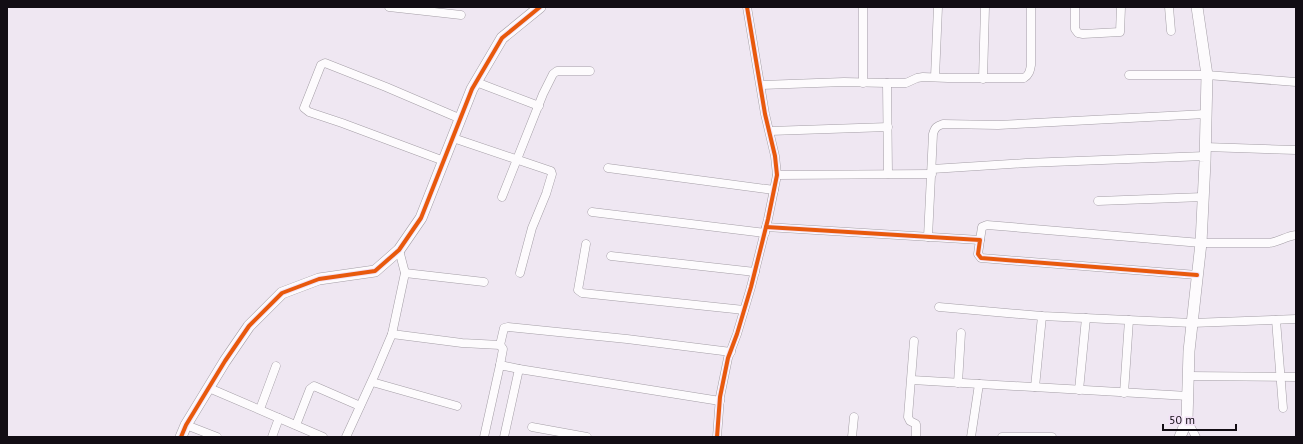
<svg xmlns="http://www.w3.org/2000/svg" width="1303" height="444" viewBox="0 0 1303 444" font-family="'PT Sans',sans-serif">
	<style>
		.lines { fill: none; stroke-linecap: round; stroke-linejoin: round }
		.street-casing { stroke: #a49ea6; stroke-width: 9 }
		.secondary-casing { stroke: #a49ea6; stroke-width: 12 }
		.street { stroke: #fdfbfd; stroke-width: 8 }
		.secondary { stroke: #fdfbfd; stroke-width: 11 }
		.cycleway-casing { stroke: #f2e2f6; stroke-width: 6 }
		.cycleway { stroke: #e8590c; stroke-width: 4 }
	</style>
	<rect width="100%" height="100%" fill="#efe7f2"/>
	<g class="lines">
		<g class="street-casing">
			<g id="street">
				<path d="M 389,7 L 461,15"/>
				<path d="M 863,7 L 863,83"/>
				<path d="M 1075,7 L 1075,29 L 1078,33 L 1083,34 L 1120,32 L 1121,7"/>
				<path d="M 1169,7 L 1171,31"/>
				<path d="M 1129,75 L 1207,75 L 1296,82"/>
				<path d="M 935,77 L 938,7"/>
				<path d="M 983,79 L 985,7"/>
				<path d="M 476,82 L 539,106"/>
				<path d="M 887,83 L 888,174"/>
				<path d="M 761,85 L 844,82 L 887,83 L 906,83 L 917,78 L 923,77 L 948,78 L 1024,78 C 1029,75 1030,71 1031,65 L 1031,7"/>
				<path d="M 770,131 L 888,127"/>
				<path d="M 453,138 L 551,171 L 552,174 L 546,194 L 532,228 L 520,273"/>
				<path d="M 1205,147 L 1296,150"/>
				<path d="M 444,161 L 342,123 L 309,112 L 304,108 L 321,65 L 325,63 L 386,87 L 461,119"/>
				<path d="M 608,168 L 774,190"/>
				<path d="M 932,169 L 1026,163 L 1205,156"/>
				<path d="M 777,175 L 932,174"/>
				<path d="M 502,197 L 543,94 L 553,74 L 557,71 L 590,71"/>
				<path d="M 1098,201 L 1203,197"/>
				<path d="M 592,212 L 765,233"/>
				<path d="M 766,227 L 980,240 L 978,254 L 981,258 L 1197,275"/>
				<path d="M 928,237 L 933,134 C 935,127 937,126 943,124 L 998,125 L 1206,114"/>
				<path d="M 980,240 L 982,227 L 987,225 L 1201,243 L 1269,243 C 1279,242 1286,236 1296,235"/>
				<path d="M 586,244 L 578,290 L 582,293 L 744,310"/>
				<path d="M 611,256 L 755,272"/>
				<path d="M 405,273 L 484,282"/>
				<path d="M 939,307 L 1042,316 L 1192,323 L 1296,319"/>
				<path d="M 1276,320 L 1283,408"/>
				<path d="M 392,334 L 462,343 L 500,345 L 504,328 L 508,327 L 627,339 L 731,352"/>
				<path d="M 914,341 L 908,417 L 910,421 L 916,424 L 916,437"/>
				<path d="M 500,345 L 503,349 L 500,365"/>
				<path d="M 1188,376 L 1296,377"/>
				<path d="M 912,380 L 1188,396"/>
				<path d="M 372,382 L 457,406"/>
				<path d="M 958,383 L 961,333"/>
				<path d="M 1035,387 L 1042,316"/>
				<path d="M 209,388 L 323,437"/>
				<path d="M 1079,390 L 1086,318"/>
				<path d="M 1124,393 L 1129,320"/>
				<path d="M 260,409 L 276,366"/>
				<path d="M 1187,420 L 1196,437"/>
				<path d="M 186,425 L 217,437"/>
				<path d="M 296,425 L 310,389 L 314,386 L 360,406"/>
				<path d="M 532,427 L 587,437"/>
				<path d="M 272,437 L 279,418"/>
				<path d="M 346,437 L 375,374 L 392,334 L 405,273 L 399,250"/>
				<path d="M 484,437 L 500,365 L 519,369"/>
				<path d="M 504,437 L 519,369 L 720,401"/>
				<path d="M 717,437 L 720,397 L 728,358 L 737,334 L 751,287 L 768,219 L 777,175 L 775,156 L 765,114 L 747,7"/>
				<path d="M 852,437 L 854,417"/>
				<path d="M 971,437 L 979,384"/>
				<path d="M 1002,437 L 1052,437"/>
			</g>
		</g>
		<g class="secondary-casing">
			<g id="secondary">
				<path d="M 181,437 L 186,425 L 225,361 L 249,326 L 282,293 L 319,279 L 375,271 L 399,250 L 421,218 L 472,89 L 502,38 L 540,7"/>
				<path d="M 1180,437 L 1187,420 L 1189,351 L 1201,243 L 1205,162 L 1207,75 L 1197,7"/>
			</g>
		</g>
		<use href="#street" class="street"/>
		<use href="#secondary" class="secondary"/>
		<g class="cycleway-casing">
			<g id="cycleway">
				<path d="M 766,227 L 980,240 L 978,254 L 981,258 L 1197,275"/>
				<path d="M 181,437 L 186,425 L 225,361 L 249,326 L 282,293 L 319,279 L 375,271 L 399,250 L 421,218 L 472,89 L 502,38 L 540,7"/>
				<path d="M 717,437 L 720,397 L 728,358 L 737,334 L 751,287 L 768,219 L 777,175 L 775,156 L 765,114 L 747,7"/>
			</g>
		</g>
		<use href="#cycleway" class="cycleway"/>
	</g>
	<rect width="1303" height="444" fill="none" stroke="#120d14" stroke-width="16"/>
	<path d="M1163 424v6h73v-6" fill="none" stroke="#120d14" stroke-width="2"/>
	<text x="1169" y="424" font-size="12" fill="#120d14" stroke="#f2e2f6" stroke-width="3" paint-order="stroke">50 m</text>
</svg>
